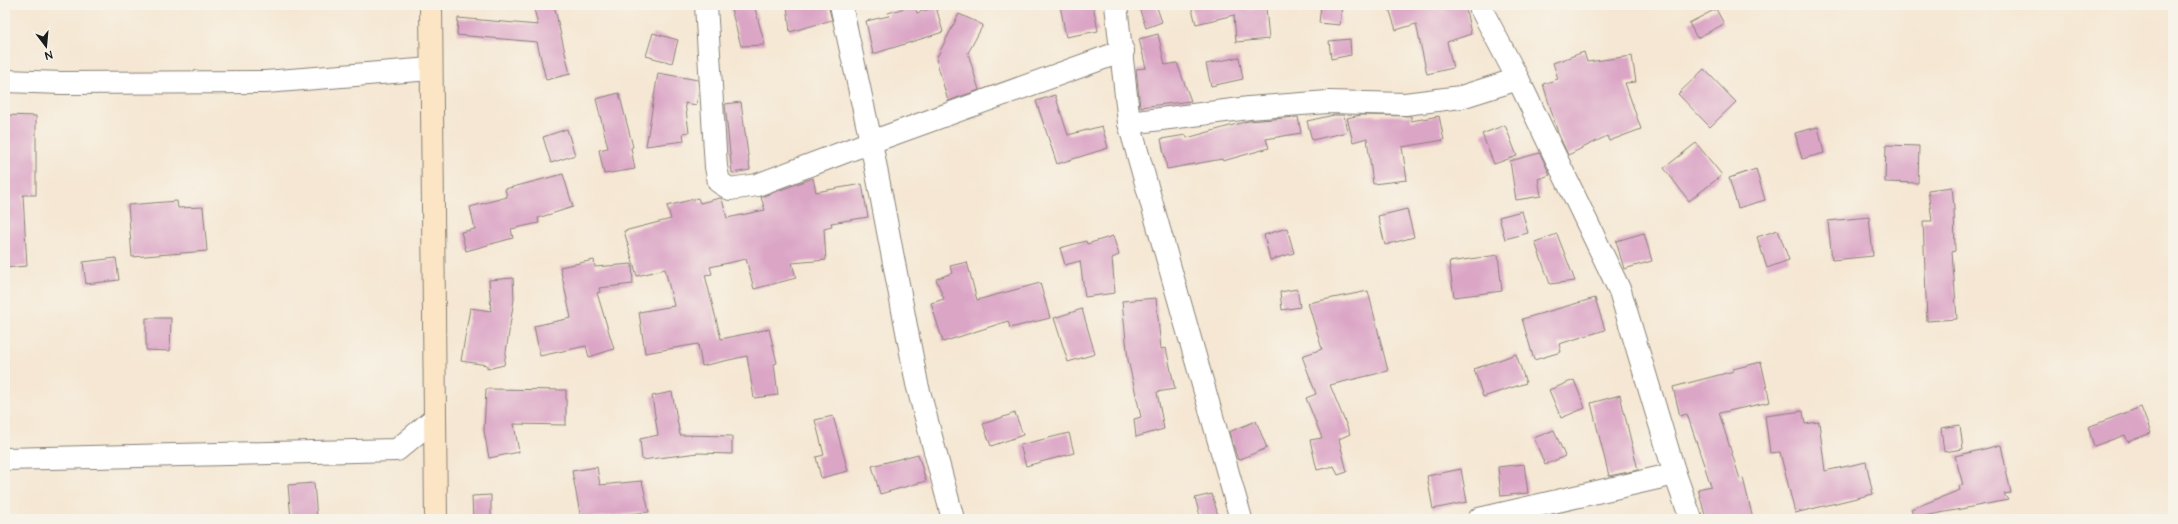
<svg xmlns="http://www.w3.org/2000/svg" width="2178" height="524" viewBox="0 0 2178 524" font-family="'Architects Daughter',sans-serif">
	<style>
		.building { fill: #dba5c6 }
		.lines { fill: none; stroke-linecap: round; stroke-linejoin: round }
		.street-casing { stroke: #888278; stroke-width: 24 }
		.secondary-casing { stroke: #888278; stroke-width: 24 }
		.street { stroke: #fff; stroke-width: 22 }
		.secondary { stroke: #fce5c4; stroke-width: 22 }
	</style>
	<rect width="100%" height="100%" fill="#f7f3e8"/>
	<filter id="ink" filterUnits="userSpaceOnUse"><feTurbulence type="fractalNoise" baseFrequency=".025" numOctaves="2"/><feDisplacementMap in="SourceGraphic" scale="8" xChannelSelector="R" yChannelSelector="G"/><feConvolveMatrix kernelMatrix="1 2 1 2 8 2 1 2 1" color-interpolation-filters="sRGB"/></filter>
	<filter id="wash" filterUnits="userSpaceOnUse"><feTurbulence type="fractalNoise" baseFrequency=".012" numOctaves="4" result="noise"/><feDisplacementMap in="SourceGraphic" scale="16" xChannelSelector="R" yChannelSelector="G"/><feGaussianBlur stdDeviation="0.9" result="paint"/><feColorMatrix in="noise" values="0 0 0 0 0 0 0 0 0 0 0 0 0 0 0 0 0 1.4 0 .05"/><feComposite in="paint" operator="in"/></filter>
	<g filter="url(#wash)">
		<rect width="100%" height="100%" fill="#f5e7d3"/>
		<g id="blocks">
			<g class="building">
				<path d="M 533,5 L 554,5 L 570,74 L 546,80 L 537,42 L 457,35 L 458,18 L 538,25 Z"/>
				<path d="M 730,5 L 754,5 L 765,45 L 741,46 Z"/>
				<path d="M 787,5 L 828,5 L 832,20 L 790,32 Z"/>
				<path d="M 914,5 L 917,13 L 936,7 L 943,32 L 873,54 L 866,21 L 889,16 L 888,13 Z"/>
				<path d="M 1060,5 L 1093,5 L 1098,31 L 1066,37 Z"/>
				<path d="M 1138,5 L 1156,5 L 1162,22 L 1146,28 Z"/>
				<path d="M 1191,5 L 1247,5 L 1247,10 L 1266,8 L 1269,39 L 1236,42 L 1234,15 L 1196,24 Z"/>
				<path d="M 1321,5 L 1342,5 L 1340,25 L 1319,23 Z"/>
				<path d="M 1388,5 L 1465,5 L 1471,34 L 1447,42 L 1453,68 L 1427,74 L 1416,24 L 1396,30 Z"/>
				<path d="M 1716,9 L 1724,24 L 1697,38 L 1689,23 Z"/>
				<path d="M 959,14 L 983,25 L 968,53 L 979,90 L 948,101 L 936,59 Z"/>
				<path d="M 653,33 L 678,40 L 672,63 L 646,56 Z"/>
				<path d="M 1158,34 L 1165,65 L 1177,63 L 1191,101 L 1140,107 L 1136,69 L 1146,68 L 1139,39 Z"/>
				<path d="M 1350,39 L 1351,55 L 1331,59 L 1329,41 Z"/>
				<path d="M 1584,52 L 1587,62 L 1632,56 L 1636,82 L 1625,83 L 1641,129 L 1609,141 L 1607,136 L 1568,155 L 1558,133 L 1543,84 L 1558,79 L 1553,63 Z"/>
				<path d="M 1239,57 L 1243,79 L 1211,86 L 1206,64 Z"/>
				<path d="M 1704,69 L 1736,102 L 1710,127 L 1678,94 Z"/>
				<path d="M 658,73 L 698,80 L 699,91 L 696,105 L 685,103 L 689,132 L 683,133 L 684,141 L 646,146 Z"/>
				<path d="M 619,93 L 633,147 L 631,148 L 635,169 L 604,174 L 599,150 L 608,148 L 596,99 Z"/>
				<path d="M 1055,95 L 1068,135 L 1102,126 L 1108,148 L 1057,164 L 1036,101 Z"/>
				<path d="M 741,102 L 750,170 L 732,173 L 725,104 Z"/>
				<path d="M 5,115 L 36,116 L 36,195 L 23,195 L 27,266 L 5,268 Z"/>
				<path d="M 1334,115 L 1344,115 L 1347,132 L 1312,140 L 1307,121 Z"/>
				<path d="M 1361,115 L 1411,116 L 1411,121 L 1439,116 L 1444,140 L 1402,147 L 1407,180 L 1373,184 L 1367,138 L 1353,142 L 1347,118 Z"/>
				<path d="M 1298,117 L 1301,133 L 1266,139 L 1269,148 L 1223,161 L 1222,159 L 1167,169 L 1161,139 L 1186,135 L 1187,138 L 1248,121 Z"/>
				<path d="M 1505,125 L 1517,156 L 1494,164 L 1482,134 Z"/>
				<path d="M 1818,127 L 1824,153 L 1802,159 L 1795,133 Z"/>
				<path d="M 567,129 L 575,155 L 551,163 L 543,137 Z"/>
				<path d="M 1696,143 L 1722,175 L 1689,201 L 1664,168 Z"/>
				<path d="M 1886,145 L 1919,146 L 1918,183 L 1885,182 Z"/>
				<path d="M 1540,153 L 1550,175 L 1538,179 L 1541,196 L 1516,200 L 1510,161 Z"/>
				<path d="M 1756,169 L 1765,200 L 1738,208 L 1729,178 Z"/>
				<path d="M 563,174 L 573,207 L 538,218 L 539,223 L 511,229 L 513,238 L 466,251 L 461,232 L 475,229 L 470,207 L 507,197 L 505,189 Z"/>
				<path d="M 813,178 L 816,192 L 862,184 L 868,217 L 831,223 L 832,227 L 824,229 L 826,260 L 792,263 L 796,278 L 754,289 L 746,259 L 710,267 L 712,274 L 705,275 L 721,339 L 769,329 L 777,363 L 774,364 L 778,395 L 754,398 L 747,356 L 702,366 L 698,344 L 645,353 L 639,312 L 674,306 L 665,269 L 637,276 L 624,231 L 671,219 L 667,206 L 698,198 L 700,203 L 720,198 L 722,199 L 727,218 L 765,210 L 761,197 Z"/>
				<path d="M 1952,187 L 1954,207 L 1955,251 L 1952,252 L 1957,319 L 1927,321 L 1923,221 L 1932,221 L 1928,190 Z"/>
				<path d="M 177,201 L 178,208 L 203,207 L 207,251 L 132,257 L 128,205 Z"/>
				<path d="M 1407,209 L 1414,237 L 1385,245 L 1378,216 Z"/>
				<path d="M 1522,211 L 1528,233 L 1505,239 L 1499,217 Z"/>
				<path d="M 1869,217 L 1873,256 L 1832,260 L 1828,221 Z"/>
				<path d="M 1287,228 L 1294,253 L 1270,260 L 1264,235 Z"/>
				<path d="M 1778,230 L 1789,260 L 1767,268 L 1757,237 Z"/>
				<path d="M 1644,233 L 1652,261 L 1624,269 L 1616,241 Z"/>
				<path d="M 1557,234 L 1575,281 L 1550,284 L 1535,242 Z"/>
				<path d="M 1113,236 L 1119,255 L 1112,258 L 1115,293 L 1085,297 L 1080,261 L 1065,265 L 1060,248 L 1086,241 L 1087,244 Z"/>
				<path d="M 1498,255 L 1502,291 L 1454,297 L 1449,262 Z"/>
				<path d="M 116,258 L 119,280 L 86,284 L 83,262 Z"/>
				<path d="M 594,260 L 595,267 L 632,264 L 633,284 L 599,288 L 600,292 L 597,293 L 614,349 L 589,357 L 586,346 L 540,356 L 534,326 L 571,318 L 560,267 Z"/>
				<path d="M 967,262 L 977,300 L 1040,283 L 1050,318 L 1010,328 L 1008,321 L 943,342 L 931,303 L 944,299 L 936,279 L 952,273 L 950,266 Z"/>
				<path d="M 513,278 L 514,299 L 504,365 L 487,369 L 487,365 L 461,361 L 470,308 L 491,311 L 489,280 Z"/>
				<path d="M 1297,289 L 1300,307 L 1282,310 L 1280,292 Z"/>
				<path d="M 1368,291 L 1388,371 L 1330,385 L 1350,434 L 1339,439 L 1347,472 L 1338,475 L 1334,466 L 1317,470 L 1310,440 L 1322,438 L 1306,398 L 1316,394 L 1302,356 L 1322,349 L 1308,303 Z"/>
				<path d="M 1156,298 L 1161,349 L 1166,348 L 1175,389 L 1157,392 L 1164,429 L 1136,437 L 1134,419 L 1141,417 L 1128,360 L 1122,301 Z"/>
				<path d="M 1595,298 L 1605,330 L 1559,344 L 1561,352 L 1534,360 L 1522,319 Z"/>
				<path d="M 1082,309 L 1095,354 L 1068,362 L 1054,318 Z"/>
				<path d="M 146,318 L 171,318 L 170,351 L 146,350 Z"/>
				<path d="M 1516,354 L 1526,383 L 1483,397 L 1474,369 Z"/>
				<path d="M 1761,362 L 1770,402 L 1719,413 L 1740,479 L 1743,478 L 1753,519 L 1706,519 L 1698,489 L 1711,486 L 1687,414 L 1680,416 L 1673,387 L 1734,371 L 1733,369 Z"/>
				<path d="M 1574,380 L 1585,408 L 1561,418 L 1549,390 Z"/>
				<path d="M 486,389 L 566,390 L 566,425 L 514,424 L 519,452 L 489,458 L 484,431 Z"/>
				<path d="M 672,392 L 680,435 L 732,436 L 732,454 L 698,453 L 642,460 L 640,439 L 658,435 L 652,396 Z"/>
				<path d="M 1620,395 L 1638,470 L 1609,476 L 1591,403 Z"/>
				<path d="M 2141,407 L 2151,433 L 2128,442 L 2125,435 L 2094,446 L 2088,427 Z"/>
				<path d="M 1803,411 L 1805,424 L 1819,422 L 1825,471 L 1866,462 L 1873,494 L 1795,513 L 1780,452 L 1770,453 L 1765,416 Z"/>
				<path d="M 1015,413 L 1023,435 L 991,446 L 983,424 Z"/>
				<path d="M 833,416 L 848,471 L 821,478 L 816,457 L 824,455 L 815,420 Z"/>
				<path d="M 1256,421 L 1267,448 L 1238,460 L 1229,432 Z"/>
				<path d="M 1960,425 L 1963,449 L 1944,452 L 1941,428 Z"/>
				<path d="M 1554,430 L 1565,456 L 1545,465 L 1534,438 Z"/>
				<path d="M 1069,433 L 1074,453 L 1026,466 L 1020,445 Z"/>
				<path d="M 2001,445 L 2011,493 L 2004,494 L 2008,500 L 1914,518 L 1911,509 L 1960,490 L 1959,486 L 1963,485 L 1955,456 Z"/>
				<path d="M 918,454 L 926,481 L 880,494 L 872,466 Z"/>
				<path d="M 1524,464 L 1528,493 L 1501,496 L 1498,467 Z"/>
				<path d="M 597,467 L 600,485 L 642,481 L 649,512 L 581,519 L 572,471 Z"/>
				<path d="M 1461,469 L 1467,502 L 1433,509 L 1427,476 Z"/>
				<path d="M 314,483 L 317,519 L 291,519 L 288,485 Z"/>
				<path d="M 1212,494 L 1219,519 L 1201,519 L 1195,498 Z"/>
				<path d="M 491,495 L 491,519 L 473,519 L 472,496 Z"/>
			</g>
		</g>
	</g>
	<g filter="url(#ink)">
		<use href="#blocks" fill-opacity="0" stroke="#888278" stroke-width="1"/>
		<g class="lines">
			<g class="street-casing">
				<g id="street">
					<path d="M 706,5 L 716,167 L 719,182 L 730,189 L 757,185 L 871,142 L 1123,51"/>
					<path d="M 841,5 L 871,142 L 917,384 L 953,519"/>
					<path d="M 1116,5 L 1129,123 L 1241,519"/>
					<path d="M 1479,5 L 1518,79 L 1620,291 L 1675,474 L 1691,519"/>
					<path d="M 5,81 L 62,83 L 265,82 L 431,69"/>
					<path d="M 1129,123 L 1249,108 L 1328,102 L 1405,104 L 1461,97 L 1518,79"/>
					<path d="M 5,459 L 397,450 L 435,418"/>
					<path d="M 1479,519 L 1675,474"/>
				</g>
			</g>
			<g class="secondary-casing">
				<path id="secondary" d="M 431,5 L 436,519"/>
			</g>
			<use href="#street" class="street"/>
			<use href="#secondary" class="secondary"/>
		</g>
	</g>
	<rect width="2178" height="524" fill="none" stroke="#f7f3e8" stroke-width="20"/>
	<g transform="translate(46 46) rotate(164)" stroke="#f7f3e8" stroke-width="3" paint-order="stroke">
	<path d="M0-3L7 15L0 10L-7 15Z" fill="#1c1c1c"/>
	<text y="-6" font-size="11" font-weight="bold" text-anchor="middle" fill="#1c1c1c">N</text>
	</g>
</svg>
